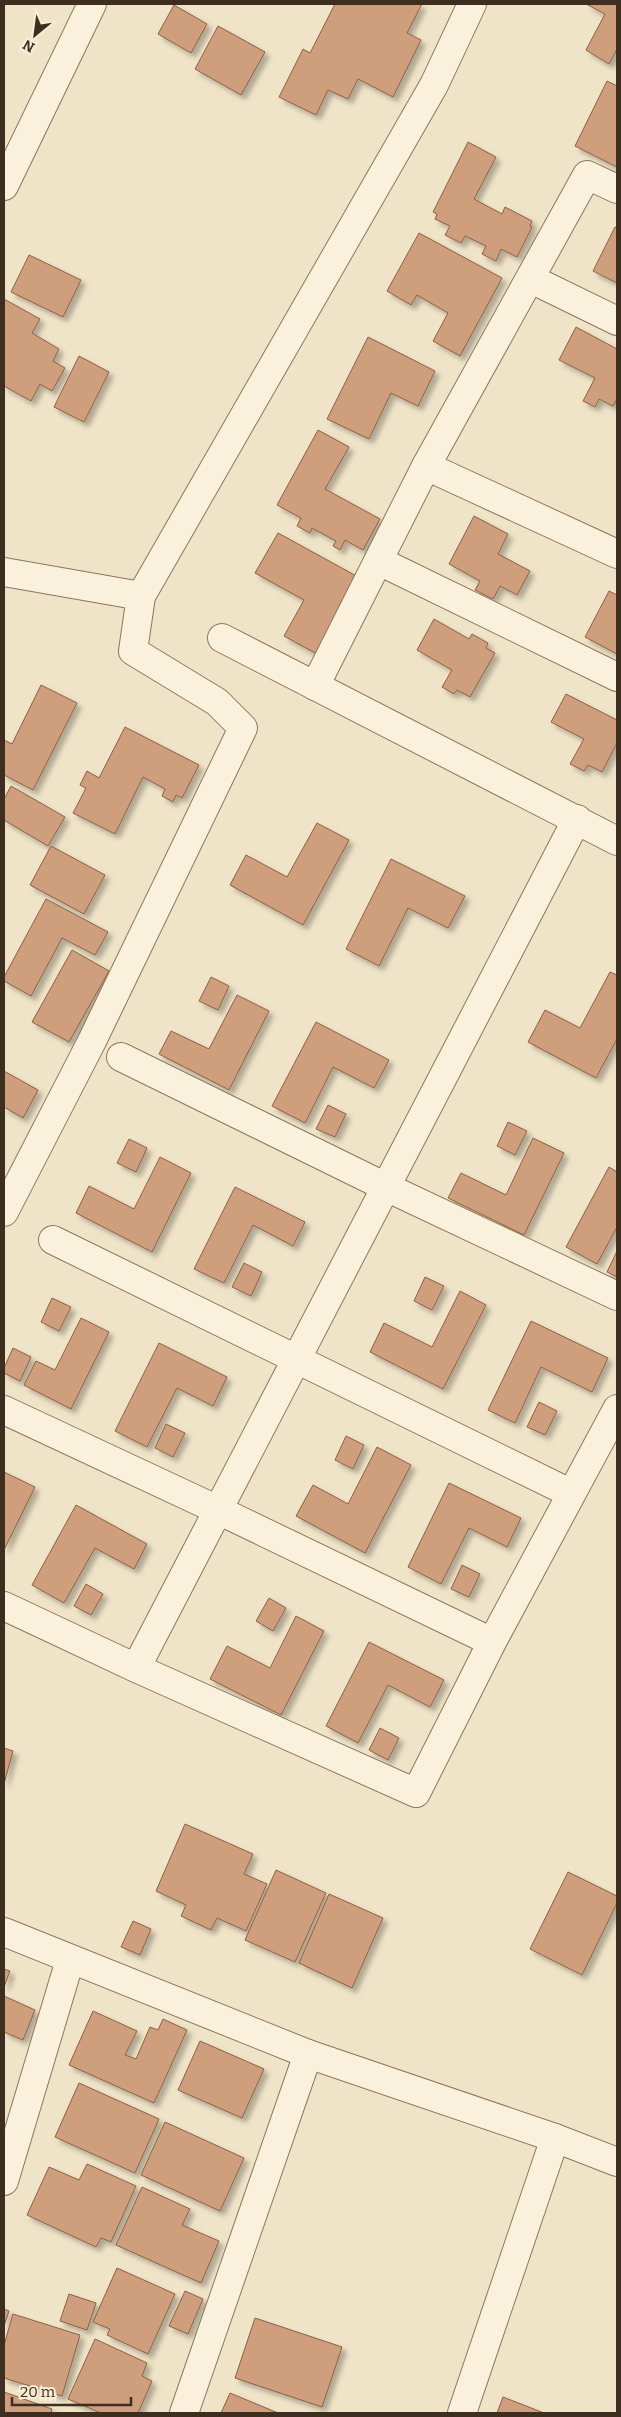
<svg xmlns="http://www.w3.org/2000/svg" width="621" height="2417" viewBox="0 0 621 2417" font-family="Bitter,serif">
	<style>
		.building { fill: #cf9f7d; stroke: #8d5f41; filter: url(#shadow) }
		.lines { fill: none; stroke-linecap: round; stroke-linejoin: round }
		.street-casing { stroke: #8d765c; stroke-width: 30 }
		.street { stroke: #faf1dc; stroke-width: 28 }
	</style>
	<defs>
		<filter id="shadow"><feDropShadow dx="4.5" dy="4.5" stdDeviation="2.5" flood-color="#0004"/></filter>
	</defs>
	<rect width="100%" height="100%" fill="#f0e4c8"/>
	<g class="building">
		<path d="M 335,4 L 422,4 L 407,33 L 421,40 L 393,97 L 358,79 L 348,99 L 328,90 L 316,115 L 279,97 L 303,49 L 310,53 Z"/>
		<path d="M 586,4 L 617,4 L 617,49 L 609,64 L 586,50 L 605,14 Z"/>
		<path d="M 174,5 L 207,24 L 191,53 L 158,34 Z"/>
		<path d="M 218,26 L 265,52 L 241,95 L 195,69 Z"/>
		<path d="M 607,81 L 617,86 L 617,167 L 575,146 Z"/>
		<path d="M 468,142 L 496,157 L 474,199 L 502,214 L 505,207 L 532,221 L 530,226 L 532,227 L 517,257 L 501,249 L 496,261 L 482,254 L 486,246 L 465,236 L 461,243 L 445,235 L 450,226 L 435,219 L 437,214 L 433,212 Z"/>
		<path d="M 615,227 L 617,228 L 617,283 L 593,271 Z"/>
		<path d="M 419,233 L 502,278 L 460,356 L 433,341 L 448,313 L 417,295 L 411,305 L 387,291 Z"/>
		<path d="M 29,255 L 81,280 L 63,317 L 11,292 Z"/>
		<path d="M 4,299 L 40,319 L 32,333 L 59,349 L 53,361 L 65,368 L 52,391 L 40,384 L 31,401 L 4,386 Z"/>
		<path d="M 576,327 L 617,349 L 617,399 L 613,406 L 599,399 L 595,407 L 583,401 L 595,378 L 559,360 Z"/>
		<path d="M 368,337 L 435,371 L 418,406 L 391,393 L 369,439 L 327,419 Z"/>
		<path d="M 79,356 L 109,372 L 84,422 L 54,407 Z"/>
		<path d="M 318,430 L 349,447 L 325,489 L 380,519 L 363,550 L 345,540 L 340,550 L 333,546 L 336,541 L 312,528 L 310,533 L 297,526 L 301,518 L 277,505 Z"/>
		<path d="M 474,516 L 508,534 L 498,554 L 530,571 L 517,595 L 500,586 L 493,599 L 475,590 L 480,581 L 449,564 Z"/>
		<path d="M 278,533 L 360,578 L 317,654 L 284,636 L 304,600 L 255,573 Z"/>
		<path d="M 609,591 L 617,595 L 617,654 L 585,637 Z"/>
		<path d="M 434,619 L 469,639 L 472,634 L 488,643 L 486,648 L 495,653 L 470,697 L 457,690 L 454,694 L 442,687 L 452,670 L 417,650 Z"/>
		<path d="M 41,685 L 77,703 L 33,790 L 4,775 L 4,740 L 12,744 Z"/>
		<path d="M 566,694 L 617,720 L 617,743 L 602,772 L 588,765 L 584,771 L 570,764 L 584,739 L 551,722 Z"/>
		<path d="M 125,727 L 199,765 L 182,798 L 176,795 L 173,802 L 162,796 L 165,789 L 143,777 L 115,834 L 73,813 L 86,788 L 80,785 L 87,771 L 99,778 Z"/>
		<path d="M 11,786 L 65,817 L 48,846 L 4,820 L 4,799 Z"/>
		<path d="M 317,823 L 349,840 L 303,925 L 230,885 L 246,855 L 287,877 Z"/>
		<path d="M 51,846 L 105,875 L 84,914 L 30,885 Z"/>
		<path d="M 391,859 L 465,896 L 448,928 L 408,908 L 379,966 L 346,949 Z"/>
		<path d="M 46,899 L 108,932 L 95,955 L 62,938 L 31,996 L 4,981 L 4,977 Z"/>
		<path d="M 72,950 L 109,971 L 69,1042 L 32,1022 Z"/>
		<path d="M 610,972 L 617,975 L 617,1039 L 596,1078 L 528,1042 L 545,1010 L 580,1028 Z"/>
		<path d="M 211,977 L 229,986 L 218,1010 L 199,1001 Z"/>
		<path d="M 237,995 L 269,1011 L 229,1090 L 159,1054 L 171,1031 L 209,1049 Z"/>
		<path d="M 316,1022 L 389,1060 L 374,1088 L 333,1067 L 305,1123 L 272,1106 Z"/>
		<path d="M 4,1071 L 38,1090 L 23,1118 L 4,1107 Z"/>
		<path d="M 328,1105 L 346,1114 L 335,1137 L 316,1129 Z"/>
		<path d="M 508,1122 L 527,1131 L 515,1155 L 497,1146 Z"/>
		<path d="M 533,1138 L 564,1153 L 524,1235 L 448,1198 L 461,1173 L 506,1195 Z"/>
		<path d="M 129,1139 L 147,1148 L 136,1172 L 117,1163 Z"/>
		<path d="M 160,1157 L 191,1173 L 152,1252 L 76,1213 L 89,1186 L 134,1209 Z"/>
		<path d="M 609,1167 L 617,1172 L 617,1227 L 597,1264 L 566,1247 Z"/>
		<path d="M 235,1187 L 305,1222 L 293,1246 L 253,1225 L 224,1283 L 194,1269 Z"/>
		<path d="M 617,1251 L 617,1277 L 607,1272 Z"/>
		<path d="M 244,1263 L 262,1272 L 251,1296 L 232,1287 Z"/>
		<path d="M 425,1277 L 444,1286 L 432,1310 L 414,1301 Z"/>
		<path d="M 460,1291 L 486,1305 L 443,1389 L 370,1352 L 384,1323 L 432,1347 Z"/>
		<path d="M 52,1298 L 71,1307 L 59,1331 L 41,1322 Z"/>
		<path d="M 81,1318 L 109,1332 L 71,1409 L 24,1385 L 36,1361 L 55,1370 Z"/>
		<path d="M 531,1321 L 608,1358 L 592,1392 L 541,1367 L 515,1423 L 488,1410 Z"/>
		<path d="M 159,1343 L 227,1377 L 213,1406 L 177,1388 L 147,1447 L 115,1431 Z"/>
		<path d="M 13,1348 L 31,1357 L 20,1381 L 4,1373 L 4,1368 Z"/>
		<path d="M 539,1402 L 557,1411 L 545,1435 L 527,1427 Z"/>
		<path d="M 166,1424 L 185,1433 L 173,1457 L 155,1448 Z"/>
		<path d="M 346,1436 L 364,1445 L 353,1469 L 335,1460 Z"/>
		<path d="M 377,1447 L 411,1465 L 365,1553 L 296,1516 L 313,1485 L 348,1504 Z"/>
		<path d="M 4,1472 L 35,1487 L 4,1550 Z"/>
		<path d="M 449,1483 L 521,1518 L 507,1547 L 469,1528 L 441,1584 L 408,1567 Z"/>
		<path d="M 76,1505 L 147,1544 L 134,1569 L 95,1548 L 64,1603 L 32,1585 Z"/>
		<path d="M 462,1565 L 480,1574 L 469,1597 L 451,1589 Z"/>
		<path d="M 86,1584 L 103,1594 L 91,1615 L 74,1606 Z"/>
		<path d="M 269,1598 L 286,1608 L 273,1631 L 256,1621 Z"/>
		<path d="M 296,1616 L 324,1631 L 281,1715 L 210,1679 L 227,1646 L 270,1668 Z"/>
		<path d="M 369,1642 L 444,1680 L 430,1707 L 388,1685 L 358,1743 L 326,1726 Z"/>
		<path d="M 380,1728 L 399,1738 L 388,1760 L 369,1750 Z"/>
		<path d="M 4,1748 L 13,1751 L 4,1784 Z"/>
		<path d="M 185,1824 L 253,1854 L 244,1874 L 267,1884 L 246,1931 L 217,1918 L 211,1930 L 181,1916 L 186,1905 L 156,1891 Z"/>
		<path d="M 276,1870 L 326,1893 L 295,1962 L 245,1940 Z"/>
		<path d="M 568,1872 L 617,1896 L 617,1903 L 582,1975 L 530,1949 Z"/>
		<path d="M 329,1894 L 383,1918 L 352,1988 L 299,1963 Z"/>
		<path d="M 133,1921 L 151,1929 L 140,1955 L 121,1947 Z"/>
		<path d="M 4,1969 L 10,1971 L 4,1987 Z"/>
		<path d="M 4,1996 L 35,2010 L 23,2040 L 4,2032 Z"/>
		<path d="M 93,2011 L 137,2031 L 125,2055 L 136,2059 L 150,2027 L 158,2030 L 163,2019 L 187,2030 L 154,2103 L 69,2065 Z"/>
		<path d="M 200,2041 L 264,2069 L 242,2118 L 178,2090 Z"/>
		<path d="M 79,2083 L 159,2119 L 135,2173 L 55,2137 Z"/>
		<path d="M 165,2122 L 244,2158 L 220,2211 L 141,2175 Z"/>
		<path d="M 87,2164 L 136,2186 L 111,2242 L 101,2238 L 96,2247 L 27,2215 L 49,2167 L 79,2180 Z"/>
		<path d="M 142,2187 L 190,2209 L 182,2225 L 219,2241 L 201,2283 L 116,2245 Z"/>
		<path d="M 117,2268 L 175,2294 L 148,2354 L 107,2335 L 110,2329 L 93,2322 Z"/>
		<path d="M 185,2291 L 203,2299 L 188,2334 L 169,2326 Z"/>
		<path d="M 69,2294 L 96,2303 L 87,2330 L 60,2321 Z"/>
		<path d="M 4,2309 L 9,2311 L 4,2326 Z"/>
		<path d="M 13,2314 L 80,2335 L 62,2396 L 4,2378 L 4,2345 Z"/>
		<path d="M 255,2318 L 342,2347 L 322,2407 L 235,2378 Z"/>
		<path d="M 95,2339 L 147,2363 L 142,2376 L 152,2381 L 138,2413 L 101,2413 L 68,2399 Z"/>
		<path d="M 4,2392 L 52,2409 L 51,2413 L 4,2413 Z"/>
		<path d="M 230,2393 L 278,2413 L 221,2413 Z"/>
		<path d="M 503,2397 L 544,2413 L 497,2413 Z"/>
	</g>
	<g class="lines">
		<g class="street-casing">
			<g id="street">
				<path d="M 4,186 L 92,4"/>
				<path d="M 531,279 L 617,321"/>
				<path d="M 426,466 L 617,554"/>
				<path d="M 379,561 L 617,677"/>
				<path d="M 4,572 L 141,596"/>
				<path d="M 222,638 L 617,841"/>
				<path d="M 315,686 L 426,466 L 587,175 L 617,189"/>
				<path d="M 121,1057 L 386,1187 L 617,1296"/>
				<path d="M 4,1212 L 92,1041 L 243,728 L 217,702 L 133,651 L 141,596 L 434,85 L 472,4"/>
				<path d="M 53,1240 L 570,1493"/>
				<path d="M 4,1410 L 218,1510 L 492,1642"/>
				<path d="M 4,1606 L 136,1668 L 416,1793 L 492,1642 L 617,1409"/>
				<path d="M 136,1668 L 577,819"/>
				<path d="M 4,1932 L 308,2054 L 184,2413"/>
				<path d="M 308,2054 L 555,2138"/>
				<path d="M 4,2181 L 70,1960"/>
				<path d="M 462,2413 L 555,2138 L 617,2162"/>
			</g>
		</g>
		<use href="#street" class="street"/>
	</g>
	<rect width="621" height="2417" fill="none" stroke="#3d2e20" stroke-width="10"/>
	<g transform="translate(35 35) rotate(209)" stroke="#f7eed8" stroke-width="4" paint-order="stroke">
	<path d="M0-4L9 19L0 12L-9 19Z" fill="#3d2e20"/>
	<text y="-8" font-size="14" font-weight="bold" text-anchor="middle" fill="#3d2e20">N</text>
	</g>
	<path d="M12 2397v8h119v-8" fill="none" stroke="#3d2e20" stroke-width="2.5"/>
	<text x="20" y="2397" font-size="15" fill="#3d2e20" stroke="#f7eed8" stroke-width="4" paint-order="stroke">20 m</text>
</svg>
